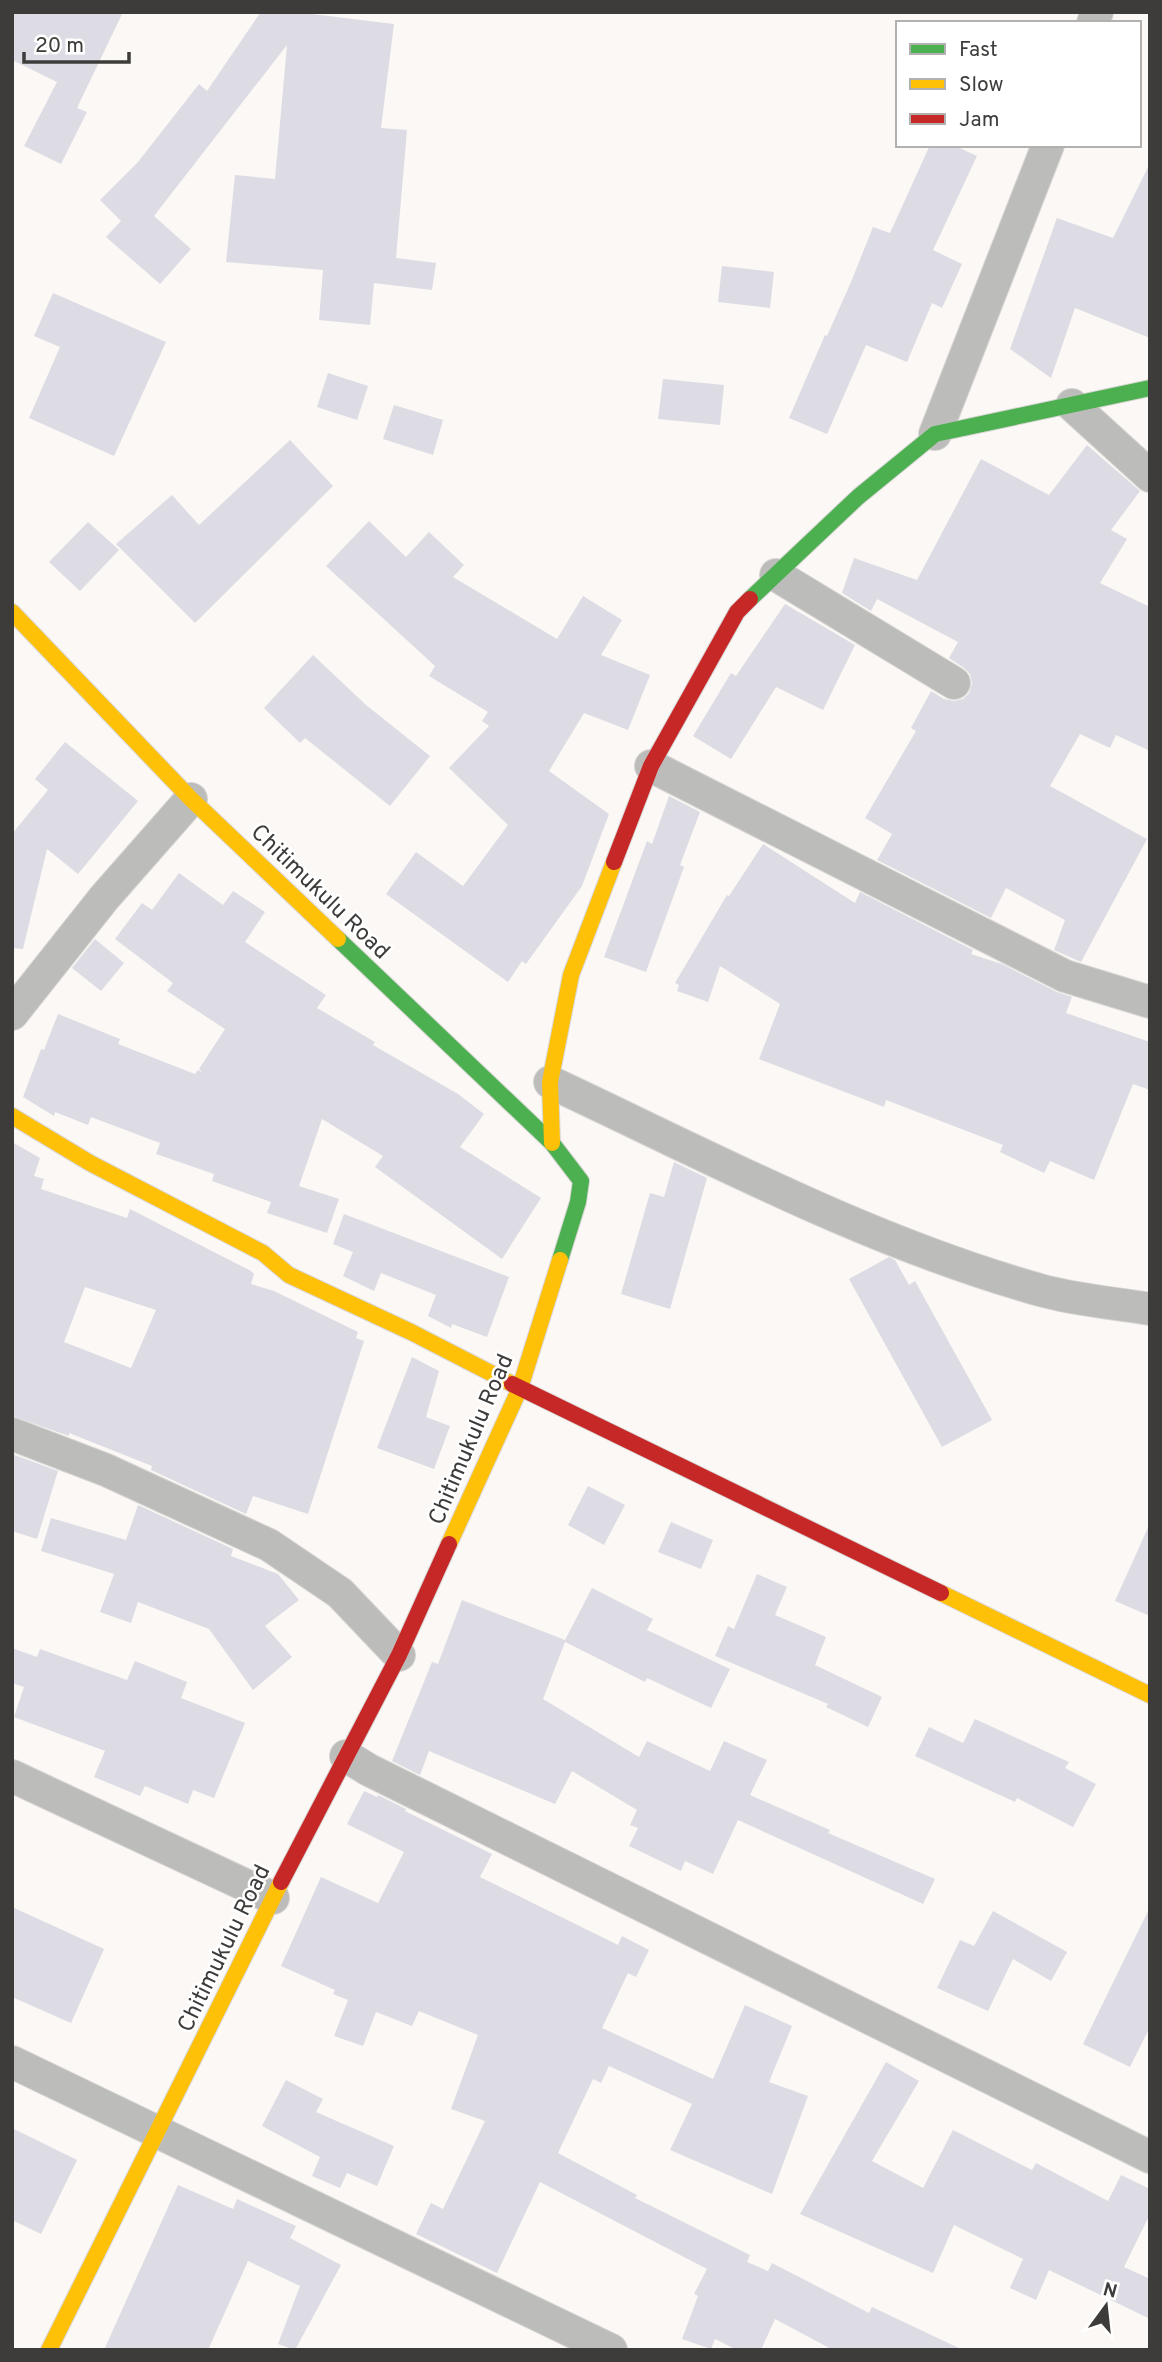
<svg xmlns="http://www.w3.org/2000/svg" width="1162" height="2362" viewBox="0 0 1162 2362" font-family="Overpass,sans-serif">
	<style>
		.building { fill: #dddce4; fill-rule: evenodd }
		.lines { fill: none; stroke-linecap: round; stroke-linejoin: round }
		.street-casing { stroke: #d8d6d4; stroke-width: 34 }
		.fast-casing { stroke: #d8d6d4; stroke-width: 18 }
		.slow-casing { stroke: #d8d6d4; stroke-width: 18 }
		.jam-casing { stroke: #d8d6d4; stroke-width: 18 }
		.street { stroke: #bcbcba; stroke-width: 32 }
		.fast { stroke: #4caf50; stroke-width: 16 }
		.slow { stroke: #ffc107; stroke-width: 16 }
		.jam { stroke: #c62828; stroke-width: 16 }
		.labels { text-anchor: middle; stroke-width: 5; stroke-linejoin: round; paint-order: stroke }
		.street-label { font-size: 23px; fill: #3e3c3a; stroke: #fff }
	</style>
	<rect width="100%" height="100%" fill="#fbf8f5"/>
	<g class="building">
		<path d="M 12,12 L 123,12 L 77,108 L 87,112 L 61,164 L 24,146 L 57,82 L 12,60 Z"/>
		<path d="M 313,12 L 312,14 L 394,24 L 381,128 L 407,130 L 396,258 L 436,263 L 432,290 L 374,283 L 370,325 L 319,320 L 323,270 L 226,262 L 235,175 L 275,179 L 287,45 L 154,216 L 191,249 L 160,284 L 106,237 L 121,221 L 100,200 L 138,162 L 199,84 L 207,91 L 260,13 Z"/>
		<path d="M 930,145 L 953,145 L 977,156 L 933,250 L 962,264 L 942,308 L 932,303 L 907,362 L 866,345 L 827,434 L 789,418 L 825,335 L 827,336 L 851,282 L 873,227 L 890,233 Z"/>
		<path d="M 1150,163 L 1150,338 L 1075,308 L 1051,378 L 1010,349 L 1057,218 L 1113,238 Z"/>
		<path d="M 722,266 L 774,272 L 770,308 L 718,302 Z"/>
		<path d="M 53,293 L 166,342 L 114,456 L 29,418 L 60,347 L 34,336 Z"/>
		<path d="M 328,373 L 368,386 L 357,420 L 317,407 Z"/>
		<path d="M 663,379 L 724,385 L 720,425 L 658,419 Z"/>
		<path d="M 394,405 L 443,420 L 433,455 L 383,439 Z"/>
		<path d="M 290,440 L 333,486 L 195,623 L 116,544 L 172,495 L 199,525 Z"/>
		<path d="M 1087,445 L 1140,491 L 1111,530 L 1127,539 L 1100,583 L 1150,607 L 1150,751 L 1116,735 L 1110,748 L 1080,734 L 1050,786 L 1147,839 L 1081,962 L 1054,950 L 1065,920 L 1006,888 L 991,918 L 877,860 L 892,834 L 865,818 L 916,731 L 911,728 L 931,691 L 944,699 L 954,701 L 963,699 L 969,693 L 972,683 L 970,674 L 964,668 L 949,658 L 958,642 L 877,599 L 871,611 L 842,593 L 854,558 L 917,580 L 981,459 L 1049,495 Z"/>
		<path d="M 369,521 L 406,557 L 429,532 L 464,565 L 453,577 L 557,639 L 583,596 L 622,620 L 601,655 L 650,675 L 628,730 L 584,713 L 549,771 L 609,814 L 582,886 L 526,964 L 522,961 L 508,982 L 386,894 L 416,852 L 463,886 L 508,825 L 449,768 L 489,726 L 482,721 L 488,712 L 429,676 L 435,666 L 326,566 Z"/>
		<path d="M 88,522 L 119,550 L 80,591 L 49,562 Z"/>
		<path d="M 785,604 L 855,645 L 823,710 L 776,687 L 731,759 L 693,736 L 731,673 L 736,676 Z"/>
		<path d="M 313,655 L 366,705 L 430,756 L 390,806 L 305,738 L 300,743 L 264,708 Z"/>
		<path d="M 65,742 L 138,801 L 78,874 L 47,849 L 23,949 L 12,948 L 12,834 L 48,790 L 35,779 Z"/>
		<path d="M 669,796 L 700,812 L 680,865 L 684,867 L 646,972 L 604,957 L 647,841 L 652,844 Z"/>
		<path d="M 763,844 L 855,903 L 860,892 L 973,950 L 971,954 L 1002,964 L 1057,992 L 1072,997 L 1066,1013 L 1150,1042 L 1150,1090 L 1133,1084 L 1094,1180 L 1050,1161 L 1044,1173 L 1000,1152 L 1003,1145 L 886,1100 L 884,1107 L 759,1059 L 780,1004 L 720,966 L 708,1002 L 677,991 L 679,985 L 675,983 L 727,895 L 729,896 Z"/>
		<path d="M 179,873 L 223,905 L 233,891 L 265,912 L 245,942 L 326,995 L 317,1008 L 375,1042 L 373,1045 L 458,1094 L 484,1114 L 460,1147 L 541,1198 L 502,1259 L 375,1167 L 383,1156 L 322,1119 L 299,1186 L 339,1199 L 327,1233 L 267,1213 L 271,1202 L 212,1181 L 214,1174 L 156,1154 L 160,1143 L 91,1117 L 88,1125 L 55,1112 L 54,1116 L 23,1097 L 41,1049 L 44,1050 L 58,1014 L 120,1039 L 118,1044 L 195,1074 L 198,1070 L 203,1073 L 199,1069 L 225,1029 L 167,991 L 173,983 L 115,939 L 142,903 L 152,910 Z"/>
		<path d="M 95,939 L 124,963 L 101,991 L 72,968 Z"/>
		<path d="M 12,1142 L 40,1158 L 34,1176 L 44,1179 L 41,1189 L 127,1218 L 130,1209 L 251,1271 L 254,1274 L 251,1284 L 274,1291 L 358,1332 L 356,1338 L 364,1341 L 308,1514 L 253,1496 L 246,1514 L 151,1470 L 152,1466 L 69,1433 L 69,1436 L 12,1416 ZM 85,1287 L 156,1310 L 131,1368 L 64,1342 Z"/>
		<path d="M 674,1162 L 707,1178 L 670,1309 L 621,1294 L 650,1193 L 664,1197 Z"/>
		<path d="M 344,1214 L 509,1277 L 487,1337 L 452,1324 L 451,1328 L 428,1316 L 436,1295 L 381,1273 L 374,1291 L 343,1276 L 353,1252 L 333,1244 Z"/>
		<path d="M 889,1257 L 895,1260 L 909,1285 L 915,1281 L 992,1420 L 942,1447 L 849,1279 Z"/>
		<path d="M 412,1357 L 439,1371 L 426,1417 L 450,1426 L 434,1469 L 377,1448 Z"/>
		<path d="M 12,1454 L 58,1471 L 37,1539 L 12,1531 Z"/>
		<path d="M 588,1486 L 625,1505 L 604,1545 L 568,1525 Z"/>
		<path d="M 138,1505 L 233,1549 L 231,1556 L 278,1574 L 299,1600 L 265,1626 L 292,1657 L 253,1690 L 209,1629 L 138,1602 L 131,1623 L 100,1612 L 114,1574 L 41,1551 L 51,1518 L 126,1540 Z"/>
		<path d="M 671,1522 L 713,1540 L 701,1569 L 658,1552 Z"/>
		<path d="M 1150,1523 L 1150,1616 L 1115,1601 Z"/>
		<path d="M 757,1574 L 787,1587 L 775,1615 L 826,1637 L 815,1665 L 882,1697 L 868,1727 L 826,1707 L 828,1704 L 715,1656 L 728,1626 L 734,1629 Z"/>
		<path d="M 592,1588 L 653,1619 L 647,1630 L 730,1669 L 711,1708 L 647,1678 L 645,1682 L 565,1642 L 543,1699 L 639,1757 L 647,1741 L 710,1771 L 724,1741 L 767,1760 L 750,1795 L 830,1830 L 828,1833 L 935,1879 L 923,1904 L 738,1820 L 713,1874 L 685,1861 L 681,1871 L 629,1846 L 638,1828 L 630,1825 L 637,1810 L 572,1771 L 555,1804 L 429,1751 L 420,1775 L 392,1761 L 432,1662 L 438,1664 L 462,1600 L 565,1640 Z"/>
		<path d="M 12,1648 L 37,1657 L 40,1649 L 127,1680 L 135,1661 L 187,1682 L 181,1698 L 245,1723 L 214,1798 L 193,1790 L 188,1804 L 145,1786 L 140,1796 L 94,1777 L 105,1751 L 14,1717 L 24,1687 L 12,1683 Z"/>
		<path d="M 975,1719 L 1069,1762 L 1065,1768 L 1096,1784 L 1073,1827 L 1017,1798 L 1015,1802 L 915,1756 L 929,1727 L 963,1743 Z"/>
		<path d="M 364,1791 L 377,1797 L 378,1795 L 406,1809 L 405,1811 L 492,1854 L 480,1877 L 618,1945 L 622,1936 L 649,1950 L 636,1977 L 628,1973 L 602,2028 L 713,2079 L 745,2005 L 792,2026 L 769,2082 L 808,2096 L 772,2194 L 670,2150 L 692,2104 L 609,2066 L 601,2083 L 593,2079 L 558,2153 L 637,2195 L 635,2198 L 750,2255 L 747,2262 L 768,2271 L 772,2263 L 869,2313 L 872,2307 L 963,2350 L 833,2350 L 775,2319 L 761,2350 L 737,2350 L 715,2339 L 711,2349 L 682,2339 L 698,2296 L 694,2294 L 707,2269 L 540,2182 L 497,2273 L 416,2234 L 431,2203 L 443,2209 L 485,2121 L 451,2109 L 478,2035 L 419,2011 L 412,2026 L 376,2012 L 363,2046 L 334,2036 L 348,2000 L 333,1994 L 335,1990 L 281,1966 L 321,1877 L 378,1903 L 404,1852 L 347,1824 Z"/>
		<path d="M 12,1907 L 104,1949 L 71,2023 L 12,1997 Z"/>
		<path d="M 1150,1907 L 1150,2027 L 1130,2067 L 1083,2044 Z"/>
		<path d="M 993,1911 L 1067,1952 L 1051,1981 L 1013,1959 L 988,2011 L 937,1988 L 960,1940 L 974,1946 Z"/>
		<path d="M 886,2062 L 919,2081 L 872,2161 L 923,2188 L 953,2130 L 1032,2170 L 1036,2163 L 1108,2201 L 1121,2175 L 1150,2189 L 1150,2214 L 1124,2267 L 1150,2279 L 1150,2319 L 1049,2270 L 1036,2300 L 1010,2288 L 1023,2259 L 954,2225 L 933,2273 L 800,2214 Z"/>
		<path d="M 286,2080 L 323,2099 L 316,2112 L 394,2146 L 377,2186 L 347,2173 L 340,2188 L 312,2176 L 320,2157 L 262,2126 Z"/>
		<path d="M 12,2128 L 77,2160 L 41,2234 L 12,2220 Z"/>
		<path d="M 178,2185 L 233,2209 L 237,2199 L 296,2226 L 290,2238 L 341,2265 L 295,2350 L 278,2344 L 300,2286 L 248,2261 L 208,2350 L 104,2350 Z"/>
	</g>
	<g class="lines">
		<g class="street-casing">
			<g id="street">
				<path d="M 1093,23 L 1097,12"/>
				<path d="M 1072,405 L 1150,476"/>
				<path d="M 935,434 L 1048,145"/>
				<path d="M 776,575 L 954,683"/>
				<path d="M 651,766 L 1065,976 L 1150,1002"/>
				<path d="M 12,1014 L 104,898 L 191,799"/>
				<path d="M 550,1082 C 710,1157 869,1242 1040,1290 C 1075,1300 1114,1303 1150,1309"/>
				<path d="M 12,1434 L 106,1470 L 269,1545 L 340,1593 L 399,1655"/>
				<path d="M 346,1756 L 369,1770 L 1150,2157"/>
				<path d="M 12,1776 L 273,1898"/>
				<path d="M 12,2062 L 611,2350"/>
			</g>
		</g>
		<g class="fast-casing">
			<g id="fast">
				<path d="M 750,599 L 858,497 L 935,434 L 1150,388"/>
				<path d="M 338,939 L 552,1143 L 581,1181 L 578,1202 L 560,1260"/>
			</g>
		</g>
		<g class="slow-casing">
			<g id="slow">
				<path d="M 12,612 L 191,799 L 338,939"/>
				<path d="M 12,1116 L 90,1163 L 263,1253 L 289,1275 L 411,1332 L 512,1384"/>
				<path d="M 552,1143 L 550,1082 L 571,975 L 614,862"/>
				<path d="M 449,1544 L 520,1388 L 560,1260"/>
				<path d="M 941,1593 L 1150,1695"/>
				<path d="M 49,2350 L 281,1882"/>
			</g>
		</g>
		<g class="jam-casing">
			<g id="jam">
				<path d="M 614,862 L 651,766 L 737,612 L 750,599"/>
				<path d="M 512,1384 L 941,1593"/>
				<path d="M 281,1882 L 399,1655 L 449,1544"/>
			</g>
		</g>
		<use href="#street" class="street"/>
		<use href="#fast" class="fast"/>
		<use href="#slow" class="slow"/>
		<use href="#jam" class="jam"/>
	</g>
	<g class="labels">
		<g class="street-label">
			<text transform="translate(321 891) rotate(44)" y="8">Chitimukulu Road</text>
			<text transform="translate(470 1439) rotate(-67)" y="8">Chitimukulu Road</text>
			<text transform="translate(223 1948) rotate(-64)" y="8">Chitimukulu Road</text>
		</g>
	</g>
	<rect width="1162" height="2362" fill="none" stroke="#3e3c3a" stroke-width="28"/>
	<rect x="896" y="21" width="245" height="126" fill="#ffffff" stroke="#b2b1b0" stroke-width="2"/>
	<rect x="910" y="44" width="35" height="10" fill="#4caf50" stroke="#b2b1b0" stroke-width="2"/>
	<text x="959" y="56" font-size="21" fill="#3e3c3a">Fast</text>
	<rect x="910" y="79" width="35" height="10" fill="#ffc107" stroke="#b2b1b0" stroke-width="2"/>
	<text x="959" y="91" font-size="21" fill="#3e3c3a">Slow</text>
	<rect x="910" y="114" width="35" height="10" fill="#c62828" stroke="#b2b1b0" stroke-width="2"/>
	<text x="959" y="126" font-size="21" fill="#3e3c3a">Jam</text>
	<g transform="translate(1106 2306) rotate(15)" stroke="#ffffff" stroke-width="5" paint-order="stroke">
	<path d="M0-5L12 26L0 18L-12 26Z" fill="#3e3c3a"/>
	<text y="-10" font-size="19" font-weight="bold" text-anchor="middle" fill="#3e3c3a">N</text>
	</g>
	<path d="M24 52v10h105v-10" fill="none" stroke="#3e3c3a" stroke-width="3.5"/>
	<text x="35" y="52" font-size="21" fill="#3e3c3a" stroke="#ffffff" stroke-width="5" paint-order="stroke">20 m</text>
</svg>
